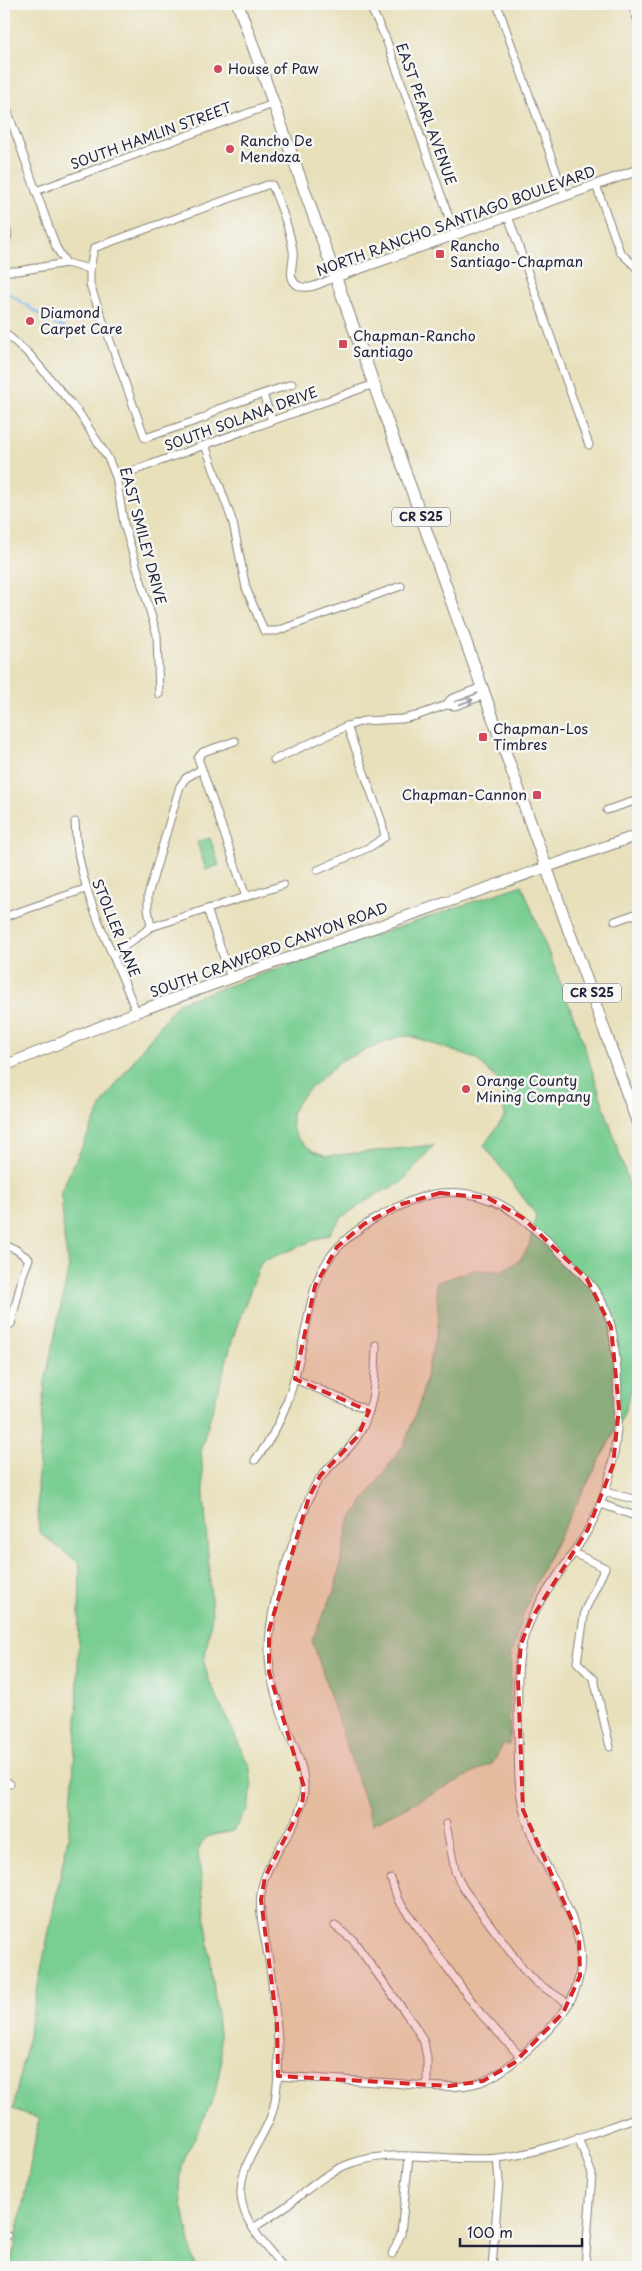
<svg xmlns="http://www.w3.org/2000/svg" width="642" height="2271" viewBox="0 0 642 2271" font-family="'Playpen Sans',sans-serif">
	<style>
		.green { fill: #79ce92; stroke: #4e7866 }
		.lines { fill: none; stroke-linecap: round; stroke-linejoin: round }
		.stream { stroke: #87baf4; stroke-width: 2.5 }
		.minor-casing { stroke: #85817b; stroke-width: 9 }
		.tertiary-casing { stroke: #85817b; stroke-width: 11 }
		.secondary-casing { stroke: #85817b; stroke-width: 12 }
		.primary-casing { stroke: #85817b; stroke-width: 13 }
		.minor { stroke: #fff; stroke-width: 7 }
		.tertiary { stroke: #fff; stroke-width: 9 }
		.secondary { stroke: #fff; stroke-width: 10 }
		.primary { stroke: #fff; stroke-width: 11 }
		.oneway { stroke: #9c9ca7 }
		.marked { fill: #d62828; fill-opacity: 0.2; stroke: #d62828; stroke-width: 4; stroke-dasharray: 10 6; stroke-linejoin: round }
		.poi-dot { fill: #d1495b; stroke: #f6f6f2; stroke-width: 2 }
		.labels { text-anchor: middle; stroke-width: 5; stroke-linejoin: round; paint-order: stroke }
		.shield { fill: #f6f6f2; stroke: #626272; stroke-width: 1 }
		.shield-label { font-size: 12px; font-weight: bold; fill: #22223b }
		.poi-label { font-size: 14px; fill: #22223b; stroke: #f6f6f2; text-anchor: start }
		.street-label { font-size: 14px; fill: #22223b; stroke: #f6f6f2 }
	</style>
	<rect width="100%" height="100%" fill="#f6f6f2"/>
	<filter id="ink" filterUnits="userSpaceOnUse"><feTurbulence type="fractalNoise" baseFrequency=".02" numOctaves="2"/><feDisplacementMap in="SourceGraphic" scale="10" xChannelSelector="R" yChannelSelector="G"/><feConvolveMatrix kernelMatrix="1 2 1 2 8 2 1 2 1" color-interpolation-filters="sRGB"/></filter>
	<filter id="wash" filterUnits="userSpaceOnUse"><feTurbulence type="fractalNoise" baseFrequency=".0096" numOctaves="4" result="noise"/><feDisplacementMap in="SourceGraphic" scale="20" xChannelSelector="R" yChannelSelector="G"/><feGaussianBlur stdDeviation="1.12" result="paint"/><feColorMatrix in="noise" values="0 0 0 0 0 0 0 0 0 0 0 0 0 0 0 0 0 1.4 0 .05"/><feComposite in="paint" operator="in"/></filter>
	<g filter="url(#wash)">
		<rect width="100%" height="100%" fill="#e8e0bb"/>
		<g class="green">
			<path d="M 210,838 L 219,865 L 206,870 L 197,842 Z"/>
			<path d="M 522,885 L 580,1033 L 638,1211 L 638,1368 L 623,1416 L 540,1573 L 520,1623 L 511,1654 L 509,1746 L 504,1743 L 493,1763 L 372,1824 L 312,1640 L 335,1589 L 349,1522 L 405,1443 L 421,1398 L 439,1321 L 436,1283 L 473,1270 L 501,1271 L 519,1261 L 529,1246 L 536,1215 L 484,1145 L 505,1116 L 500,1082 L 476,1059 L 411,1036 L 398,1037 L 340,1061 L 302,1096 L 292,1112 L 292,1127 L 298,1139 L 313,1151 L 327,1156 L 434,1145 L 401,1183 L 377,1194 L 342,1217 L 329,1234 L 261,1262 L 236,1328 L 201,1449 L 212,1615 L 204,1662 L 208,1678 L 250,1768 L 252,1789 L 247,1810 L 233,1831 C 213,1837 206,1830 198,1852 L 222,2059 L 214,2097 L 181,2166 L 180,2194 L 195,2267 L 11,2267 L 39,2119 L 13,2109 L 69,1832 L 77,1723 L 80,1564 L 39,1532 L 37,1485 L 45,1382 L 69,1267 L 64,1239 L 61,1191 L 104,1101 L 147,1042 L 178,1003 Z"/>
		</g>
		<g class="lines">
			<path class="stream" d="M 4,290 L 51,322 L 79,335"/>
		</g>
	</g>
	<g filter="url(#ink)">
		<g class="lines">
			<g class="minor-casing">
				<g id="minor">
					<path d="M 369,4 L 386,39 L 455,234"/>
					<path d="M 497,4 L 565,196"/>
					<path d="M 632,4 L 638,21"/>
					<path d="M 4,101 L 56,247 L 66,263 L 90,269 L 94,248 L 267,185 L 272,185 C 280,205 290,229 293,251 C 295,262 285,279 299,286 C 310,291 325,281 336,277"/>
					<path d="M 596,185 L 620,252 L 638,269"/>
					<path d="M 36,191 L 273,104"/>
					<path d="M 508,216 L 589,445"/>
					<path d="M 4,224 L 8,234 L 4,249"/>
					<path d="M 90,269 L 90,285 L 145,438 L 204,418 L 218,409 L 292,384"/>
					<path d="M 4,271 L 18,271 L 66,263"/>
					<path d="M 4,332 L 30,355 L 79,413 L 108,458 L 116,477 L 124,524 L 157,635 L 159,694"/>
					<path d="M 263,394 L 272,421"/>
					<path d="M 205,445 L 233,523 L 246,588 L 264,631 L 277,631 L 401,586"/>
					<path d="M 116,477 L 374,384"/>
					<path d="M 446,705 L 455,706 L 485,695"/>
					<path d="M 235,741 L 203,752 L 198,758 L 246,897"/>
					<path d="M 274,760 L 347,726 L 363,721 L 402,719 L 416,716 L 446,705 L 451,699 L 482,687"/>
					<path d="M 607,810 L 638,800"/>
					<path d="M 75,822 C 77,891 113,949 136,1012"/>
					<path d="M 318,870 L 370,847 L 385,837 L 381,819 L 347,726"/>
					<path d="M 207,909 L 231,978"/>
					<path d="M 4,917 L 85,889"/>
					<path d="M 615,921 L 638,913"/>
					<path d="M 151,927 L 148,909 L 148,895 L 180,786 L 186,778 L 200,770"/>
					<path d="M 113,955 L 151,927 L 283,885"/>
					<path d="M 4,1245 L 15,1249 L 29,1259 L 23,1274 L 11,1324"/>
					<path d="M 295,1379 L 369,1411"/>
					<path d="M 255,1460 C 283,1427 295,1383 303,1341 C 309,1315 312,1286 326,1263 C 339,1242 358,1228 380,1216 C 400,1206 419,1195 441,1193 C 492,1189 520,1215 554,1247 C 572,1264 590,1280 602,1302 C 614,1324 615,1348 617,1372 C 620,1429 616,1480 588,1530 C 568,1565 538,1596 525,1634 C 516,1660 518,1687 518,1714 C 519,1747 516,1780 524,1812 C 540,1877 611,1939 566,2008 C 551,2030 506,2074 481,2082 C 453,2091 420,2085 392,2083 C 354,2081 316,2078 278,2076"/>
					<path d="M 605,1492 L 638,1500"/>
					<path d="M 601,1504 L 638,1517"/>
					<path d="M 574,1553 L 605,1568 L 585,1610 L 577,1662 L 594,1679 L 610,1747"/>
					<path d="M 4,1780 L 10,1784"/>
					<path d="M 446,1824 L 455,1871 L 463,1888 L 523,1969 L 537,1983 L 569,2004"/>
					<path d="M 391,1879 L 398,1900 L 481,2014 L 520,2056"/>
					<path d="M 335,1926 L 353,1940 L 415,2026 L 424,2042 L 427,2058 L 427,2085"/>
					<path d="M 578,2137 L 592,2174 L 585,2267"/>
					<path d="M 253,2228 C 264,2221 275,2214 285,2207 C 307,2191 325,2172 352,2163 C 400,2147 450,2163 499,2158 C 547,2152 593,2132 638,2117"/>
					<path d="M 4,2235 L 7,2236"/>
					<path d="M 392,2254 L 401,2234 L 409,2156"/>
					<path d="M 283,2267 C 267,2247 243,2223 241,2196 C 239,2164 263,2141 272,2113 C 276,2101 277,2087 278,2074 C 280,2036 274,1998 269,1961 C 265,1936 257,1912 262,1887 C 270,1851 303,1826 304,1788 C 305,1768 295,1749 288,1731 C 269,1681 263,1655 275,1601 C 280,1579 288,1557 296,1535 C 302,1518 307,1500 316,1484 C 324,1470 338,1460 349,1448 C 375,1418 375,1383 376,1345"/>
					<path d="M 492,2267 L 499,2181 L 497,2158"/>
				</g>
			</g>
			<g class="tertiary-casing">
				<path id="tertiary" d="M 336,277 L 638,170"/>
			</g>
			<g class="secondary-casing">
				<path id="secondary" d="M 4,1066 L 136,1012 L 231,978 L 638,835"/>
			</g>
			<g class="primary-casing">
				<path id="primary" d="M 238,4 L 638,1124"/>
			</g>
			<use href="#minor" class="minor"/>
			<use href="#tertiary" class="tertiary"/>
			<use href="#secondary" class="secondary"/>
			<use href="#primary" class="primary"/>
		</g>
		<defs><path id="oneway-shaft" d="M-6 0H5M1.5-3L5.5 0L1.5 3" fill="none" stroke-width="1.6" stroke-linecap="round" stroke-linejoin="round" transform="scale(1.25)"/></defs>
		<use class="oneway" href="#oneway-shaft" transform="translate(466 702) rotate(-20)"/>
	</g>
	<path class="marked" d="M 440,1193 L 488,1198 L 523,1218 L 587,1279 L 611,1327 L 619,1408 L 613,1465 L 588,1529 L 530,1621 L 521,1644 L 518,1679 L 523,1810 L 579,1936 L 580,1976 L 563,2013 L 514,2063 L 483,2081 L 449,2086 L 278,2076 L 277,2024 L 261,1900 L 265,1877 L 302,1805 L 304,1787 L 269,1672 L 269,1630 L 309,1497 L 320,1476 L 358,1436 L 369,1411 L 295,1379 L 315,1286 L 337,1247 L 364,1224 L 402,1204 Z"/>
	<g class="poi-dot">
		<circle cx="218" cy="69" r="5"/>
		<circle cx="230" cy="149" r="5"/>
		<rect x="435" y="249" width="10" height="10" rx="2.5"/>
		<circle cx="30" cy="321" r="5"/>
		<rect x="338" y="339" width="10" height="10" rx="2.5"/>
		<rect x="478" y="732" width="10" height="10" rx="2.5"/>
		<rect x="532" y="790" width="10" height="10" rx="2.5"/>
		<circle cx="466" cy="1089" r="5"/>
	</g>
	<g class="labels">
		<g class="shield">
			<rect x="392" y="507.5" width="58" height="19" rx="4"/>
			<rect x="563" y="983.5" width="58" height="19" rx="4"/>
		</g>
		<g class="shield-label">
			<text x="421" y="521">CR S25</text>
			<text x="592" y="997">CR S25</text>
		</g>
		<g class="poi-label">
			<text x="228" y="74">House of Paw</text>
			<text x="240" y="146">Rancho De<tspan x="240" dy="16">Mendoza</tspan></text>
			<text x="450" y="251">Rancho<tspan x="450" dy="16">Santiago-Chapman</tspan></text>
			<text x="40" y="318">Diamond<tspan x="40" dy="16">Carpet Care</tspan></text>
			<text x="353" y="341">Chapman-Rancho<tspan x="353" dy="16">Santiago</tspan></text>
			<text x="493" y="734">Chapman-Los<tspan x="493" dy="16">Timbres</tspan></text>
			<text x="527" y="800" text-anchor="end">Chapman-Cannon</text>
			<text x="476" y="1086">Orange County<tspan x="476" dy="16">Mining Company</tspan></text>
		</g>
		<g class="street-label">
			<text transform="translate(426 114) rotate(70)" y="5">EAST PEARL AVENUE</text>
			<text transform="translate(151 136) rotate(-20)" y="5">SOUTH HAMLIN STREET</text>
			<text transform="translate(456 221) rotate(-20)" y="5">NORTH RANCHO SANTIAGO BOULEVARD</text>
			<text transform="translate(241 419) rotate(-20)" y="5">SOUTH SOLANA DRIVE</text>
			<text transform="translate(143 536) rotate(75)" y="5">EAST SMILEY DRIVE</text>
			<text transform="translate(116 928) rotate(68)" y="5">STOLLER LANE</text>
			<text transform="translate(269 950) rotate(-20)" y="5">SOUTH CRAWFORD CANYON ROAD</text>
		</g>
	</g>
	<rect width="642" height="2271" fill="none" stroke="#f6f6f2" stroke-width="20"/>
	<path d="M460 2238v8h122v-8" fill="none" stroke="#22223b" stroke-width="2.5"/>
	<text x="467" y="2238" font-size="15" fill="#22223b" stroke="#f6f6f2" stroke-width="4" paint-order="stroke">100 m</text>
</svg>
